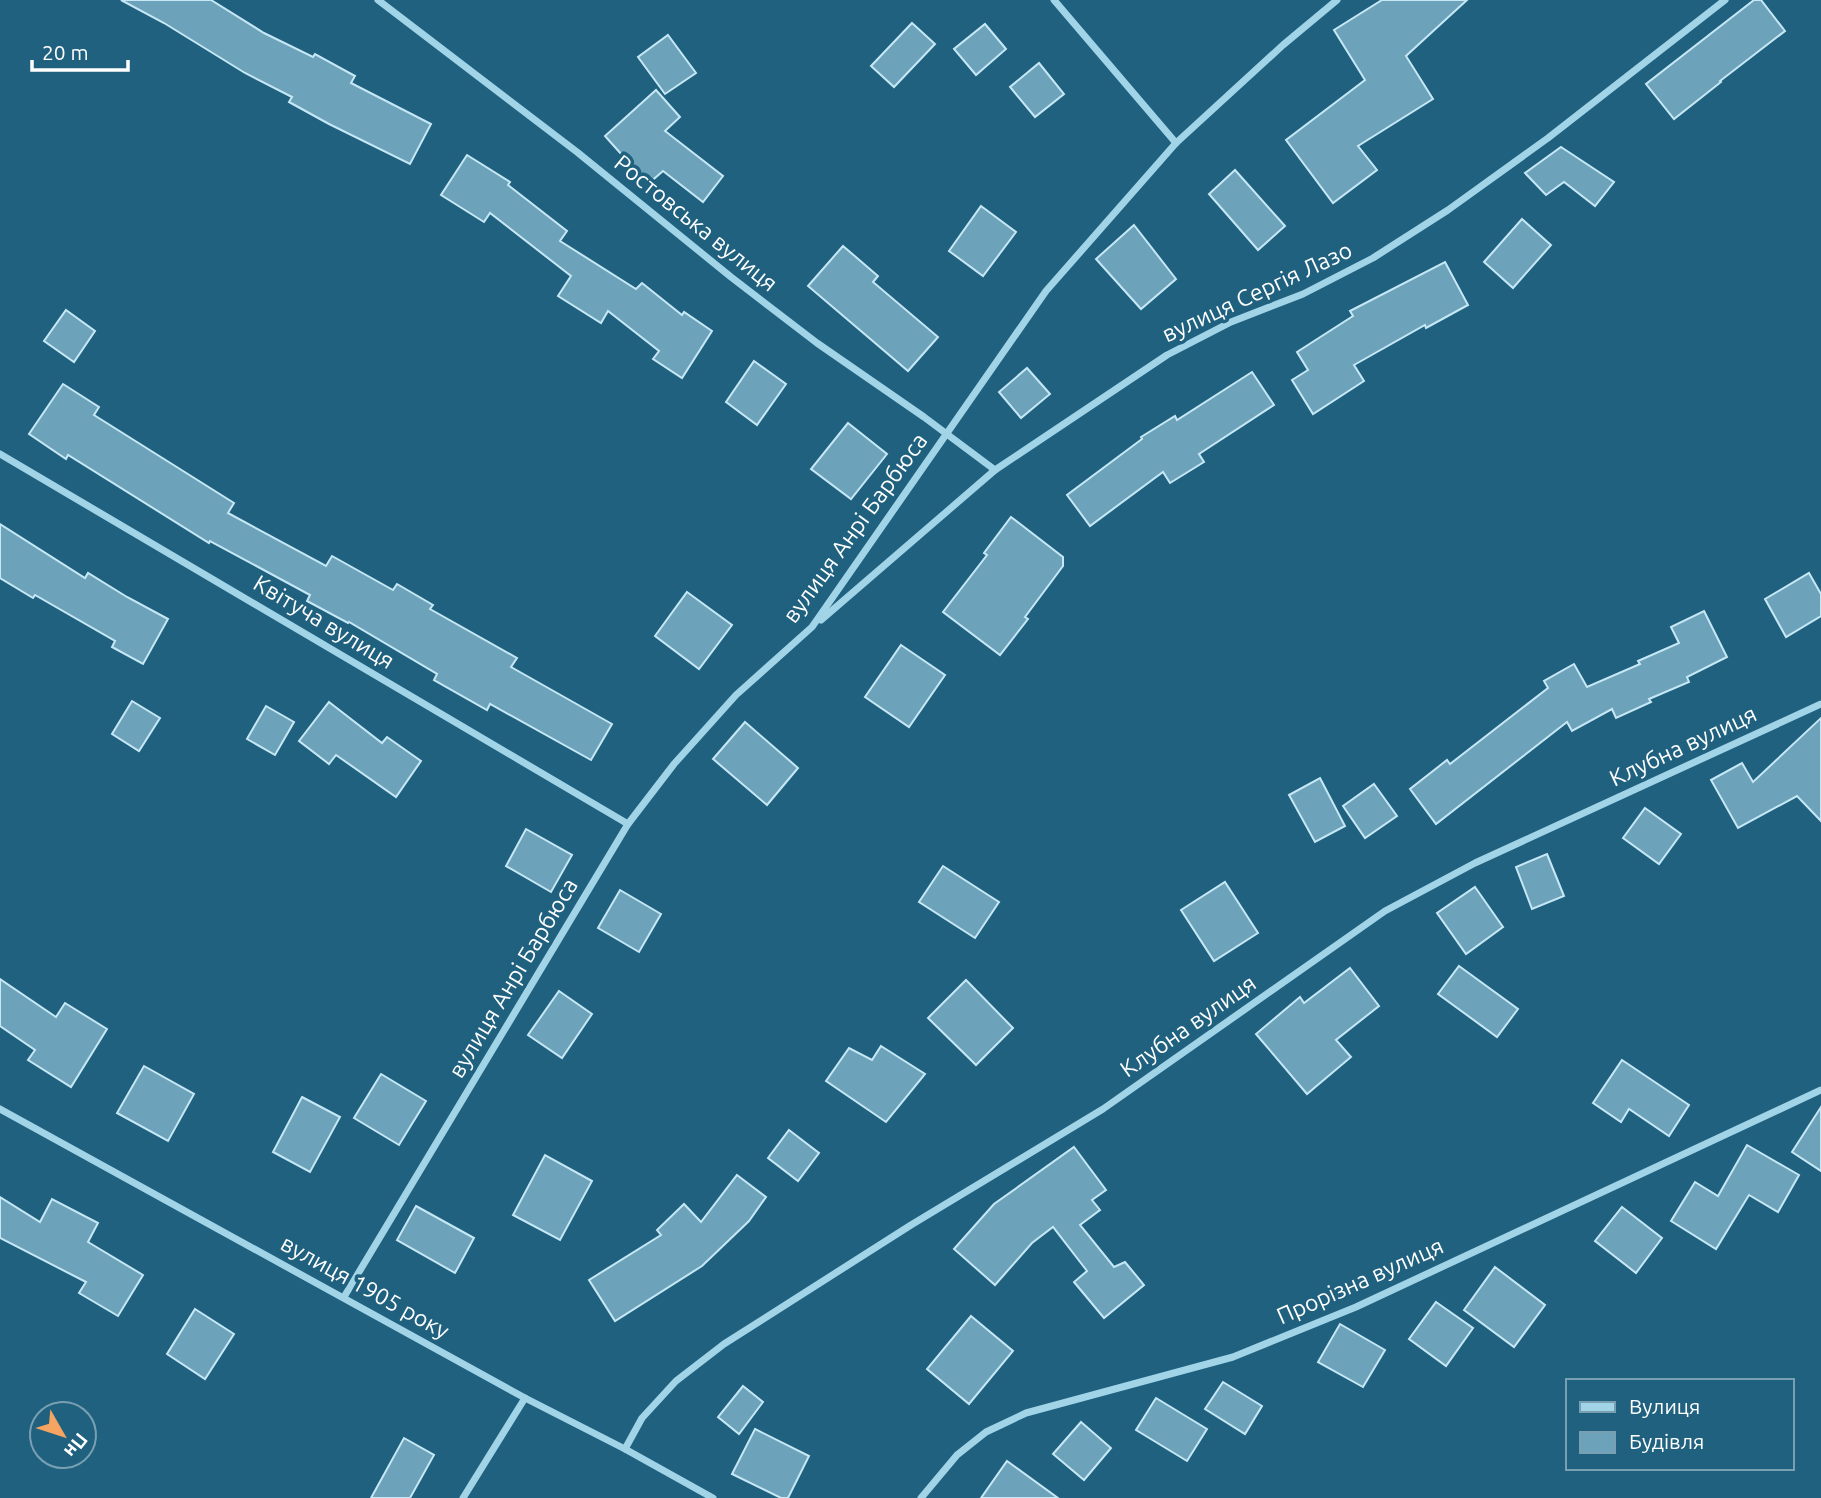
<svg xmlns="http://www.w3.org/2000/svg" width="1821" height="1498" viewBox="0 0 1821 1498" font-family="Ubuntu,sans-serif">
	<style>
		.building { fill: #6da3ba; stroke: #c6e8f6; stroke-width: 2 }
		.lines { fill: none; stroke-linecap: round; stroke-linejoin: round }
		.street { stroke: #a2d4e8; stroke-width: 7 }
		.labels { text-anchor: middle; stroke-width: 7; stroke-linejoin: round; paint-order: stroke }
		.street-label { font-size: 23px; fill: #fff; stroke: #1f617e }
	</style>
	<rect width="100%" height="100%" fill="#1f617e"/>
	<g class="building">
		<path d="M 121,0 L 211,0 L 264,33 L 313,57 L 315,54 L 355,76 L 351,83 L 431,124 L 410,164 L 329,124 L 289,102 L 292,97 L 245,73 L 164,23 Z"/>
		<path d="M 1382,0 L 1467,0 L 1406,56 L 1433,99 L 1358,146 L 1377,170 L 1333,203 L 1286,140 L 1365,80 L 1334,30 Z"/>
		<path d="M 1754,0 L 1761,0 L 1785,31 L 1720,81 L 1721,82 L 1674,119 L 1646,84 Z"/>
		<path d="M 912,23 L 935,44 L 894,87 L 871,66 Z"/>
		<path d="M 985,24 L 1006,49 L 976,75 L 954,49 Z"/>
		<path d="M 668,35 L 696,73 L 665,94 L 638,57 Z"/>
		<path d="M 1039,63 L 1064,94 L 1035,117 L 1010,87 Z"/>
		<path d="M 656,90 L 680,117 L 665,131 L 723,176 L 703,202 L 663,171 L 648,184 L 605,136 Z"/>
		<path d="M 1561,147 L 1614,182 L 1595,206 L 1564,182 L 1546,195 L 1525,173 Z"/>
		<path d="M 467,155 L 510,182 L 508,185 L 567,231 L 560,241 L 636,289 L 642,283 L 682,315 L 684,312 L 712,331 L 682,378 L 653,359 L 659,351 L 608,311 L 601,323 L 558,296 L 571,276 L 490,213 L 484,222 L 441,195 Z"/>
		<path d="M 1235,170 L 1285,226 L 1258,250 L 1209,194 Z"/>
		<path d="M 981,206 L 1016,232 L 983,276 L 949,251 Z"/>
		<path d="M 1522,219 L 1551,245 L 1513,288 L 1484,262 Z"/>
		<path d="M 1134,225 L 1176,279 L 1141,309 L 1096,259 Z"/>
		<path d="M 843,246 L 878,276 L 873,282 L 938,337 L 908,371 L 808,286 Z"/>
		<path d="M 1445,262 L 1468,305 L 1426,328 L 1425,325 L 1354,365 L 1364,381 L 1313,414 L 1292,380 L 1308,370 L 1297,352 L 1353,316 L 1350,311 Z"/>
		<path d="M 66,310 L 95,331 L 74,362 L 44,341 Z"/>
		<path d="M 754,361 L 786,384 L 757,425 L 726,402 Z"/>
		<path d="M 1027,368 L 1050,394 L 1021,418 L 999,392 Z"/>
		<path d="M 1252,372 L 1274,405 L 1199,454 L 1204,462 L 1170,483 L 1163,472 L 1090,526 L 1067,495 L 1142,439 L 1141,437 L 1175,416 L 1177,420 Z"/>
		<path d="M 63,384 L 99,407 L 94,415 L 234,503 L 228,513 L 326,566 L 332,556 L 393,590 L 397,584 L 433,605 L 430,609 L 517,658 L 511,667 L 612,724 L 591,760 L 490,704 L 487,710 L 434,680 L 437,674 L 349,622 L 348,623 L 307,601 L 310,595 L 210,541 L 209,543 L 68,455 L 66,459 L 29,434 Z"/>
		<path d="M 848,423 L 887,454 L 851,499 L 811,469 Z"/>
		<path d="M 1011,517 L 1063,557 L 1063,566 L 1025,617 L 1028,619 L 1000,655 L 943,612 L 987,555 L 984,553 Z"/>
		<path d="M 0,524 L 85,578 L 88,573 L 127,597 L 168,619 L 143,664 L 112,647 L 115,641 L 35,595 L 33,598 L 0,578 Z"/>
		<path d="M 1809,573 L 1821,594 L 1821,616 L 1786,637 L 1765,599 Z"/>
		<path d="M 687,592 L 732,625 L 699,669 L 655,636 Z"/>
		<path d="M 1704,611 L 1727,657 L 1687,677 L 1689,682 L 1649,699 L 1651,702 L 1616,718 L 1612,709 L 1572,731 L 1567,722 L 1436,824 L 1410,789 L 1447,760 L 1450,764 L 1548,688 L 1544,681 L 1574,664 L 1587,687 L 1640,664 L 1638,661 L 1679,643 L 1671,627 Z"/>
		<path d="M 901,645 L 945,675 L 909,727 L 865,697 Z"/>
		<path d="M 132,701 L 160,718 L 139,751 L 112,734 Z"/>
		<path d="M 329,702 L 382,743 L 387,737 L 421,761 L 396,797 L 336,755 L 329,764 L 299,741 Z"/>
		<path d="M 266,706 L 294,722 L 275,755 L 247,739 Z"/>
		<path d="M 1821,718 L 1821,821 L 1797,796 L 1738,828 L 1711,780 L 1742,763 L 1753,782 Z"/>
		<path d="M 745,722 L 798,768 L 767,805 L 713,759 Z"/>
		<path d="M 1320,778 L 1345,826 L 1315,842 L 1289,795 Z"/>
		<path d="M 1374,784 L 1397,816 L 1365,838 L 1343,806 Z"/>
		<path d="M 1645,808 L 1681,834 L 1659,864 L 1623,838 Z"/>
		<path d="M 526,829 L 572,855 L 551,892 L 506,866 Z"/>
		<path d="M 1547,854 L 1564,896 L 1532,909 L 1516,867 Z"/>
		<path d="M 943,866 L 999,902 L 975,938 L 919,902 Z"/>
		<path d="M 1225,882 L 1258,933 L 1214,961 L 1181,910 Z"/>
		<path d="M 1475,887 L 1503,927 L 1466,954 L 1437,913 Z"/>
		<path d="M 620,890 L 661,914 L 639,952 L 598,928 Z"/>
		<path d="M 1459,966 L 1518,1009 L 1497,1037 L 1438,994 Z"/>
		<path d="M 1350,968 L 1379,1006 L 1336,1040 L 1351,1057 L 1307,1094 L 1256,1034 L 1300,997 L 1304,1003 Z"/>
		<path d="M 0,979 L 56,1017 L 65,1003 L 107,1029 L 71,1087 L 28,1060 L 35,1050 L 0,1026 Z"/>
		<path d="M 966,980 L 1013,1028 L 976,1065 L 928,1018 Z"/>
		<path d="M 559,991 L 592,1014 L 562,1058 L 528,1035 Z"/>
		<path d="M 881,1046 L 925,1074 L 886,1122 L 826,1081 L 849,1048 L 872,1060 Z"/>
		<path d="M 1622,1060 L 1689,1105 L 1669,1136 L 1629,1109 L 1621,1122 L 1593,1103 Z"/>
		<path d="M 144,1066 L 194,1094 L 168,1141 L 117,1113 Z"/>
		<path d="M 381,1074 L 426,1101 L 399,1145 L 354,1118 Z"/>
		<path d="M 302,1097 L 340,1117 L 310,1172 L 273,1152 Z"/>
		<path d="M 1821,1107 L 1821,1171 L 1792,1152 Z"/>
		<path d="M 789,1130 L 819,1153 L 798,1181 L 768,1158 Z"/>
		<path d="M 1747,1145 L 1799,1175 L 1778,1212 L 1749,1195 L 1716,1249 L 1671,1221 L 1695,1182 L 1718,1196 Z"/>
		<path d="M 1074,1147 L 1106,1190 L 1092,1200 L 1100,1210 L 1080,1225 L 1114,1267 L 1125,1262 L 1144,1285 L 1104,1318 L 1074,1282 L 1087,1271 L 1053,1227 L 1032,1243 L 995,1285 L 954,1249 L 994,1204 Z"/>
		<path d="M 545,1155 L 592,1181 L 560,1240 L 513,1215 Z"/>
		<path d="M 737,1175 L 766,1197 L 749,1221 L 702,1266 L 615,1321 L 589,1280 L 661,1235 L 657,1230 L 684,1204 L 701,1222 Z"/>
		<path d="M 0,1197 L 40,1222 L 52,1199 L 98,1223 L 88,1242 L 143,1275 L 118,1316 L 79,1293 L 86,1282 L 0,1238 Z"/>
		<path d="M 416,1206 L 474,1238 L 455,1273 L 397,1240 Z"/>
		<path d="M 1622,1207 L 1662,1238 L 1636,1273 L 1595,1241 Z"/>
		<path d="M 1495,1267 L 1545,1305 L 1514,1347 L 1464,1310 Z"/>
		<path d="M 1436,1302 L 1473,1328 L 1446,1366 L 1409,1339 Z"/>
		<path d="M 195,1309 L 234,1334 L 205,1379 L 167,1354 Z"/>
		<path d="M 971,1316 L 1013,1351 L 969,1404 L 927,1369 Z"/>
		<path d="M 1340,1324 L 1385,1350 L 1363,1387 L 1318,1362 Z"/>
		<path d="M 1223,1382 L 1262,1406 L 1245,1434 L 1205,1409 Z"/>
		<path d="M 743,1386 L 763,1402 L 739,1434 L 718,1417 Z"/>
		<path d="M 1156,1398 L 1207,1429 L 1187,1461 L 1136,1430 Z"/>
		<path d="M 1081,1422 L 1111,1448 L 1084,1480 L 1053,1454 Z"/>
		<path d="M 755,1429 L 809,1456 L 788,1498 L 781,1498 L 732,1474 Z"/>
		<path d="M 404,1438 L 434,1455 L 410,1498 L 371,1498 Z"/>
		<path d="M 1007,1461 L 1058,1498 L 981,1498 Z"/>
	</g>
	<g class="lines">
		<g class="street">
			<path d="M 378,0 L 577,152 L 731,277 L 817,343 L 924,417 L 995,470"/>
			<path d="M 1054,0 L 1176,143"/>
			<path d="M 0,454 L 628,824"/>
			<path d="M 821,620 L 995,470 L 1167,355 L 1231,322 L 1303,294 L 1373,258 L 1448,210 L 1548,138 L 1725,0"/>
			<path d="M 0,1109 L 525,1398 L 625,1449 L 713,1498"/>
			<path d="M 344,1297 L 628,824 L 674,764 L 736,695 L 812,627 L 1046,291 L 1176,143 L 1283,45 L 1337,0"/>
			<path d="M 625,1449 L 642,1418 L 676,1381 L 724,1344 L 911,1225 L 1103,1109 L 1385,911 L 1475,863 L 1821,704"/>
			<path d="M 463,1498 L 525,1398"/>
			<path d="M 921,1498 L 957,1455 L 986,1432 L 1026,1413 L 1233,1357 L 1356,1307 L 1821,1090"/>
		</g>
	</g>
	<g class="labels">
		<g class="street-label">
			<text transform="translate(696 223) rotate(39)" y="8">Ростовська вулиця</text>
			<text transform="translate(1257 292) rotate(-25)" y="8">вулиця Сергія Лазо</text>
			<text transform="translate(855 528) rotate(-54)" y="8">вулиця Анрі Барбюса</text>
			<text transform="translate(324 622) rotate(31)" y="8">Квітуча вулиця</text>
			<text transform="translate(1683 746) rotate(-25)" y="8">Клубна вулиця</text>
			<text transform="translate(513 978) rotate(-59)" y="8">вулиця Анрі Барбюса</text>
			<text transform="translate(1188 1026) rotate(-35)" y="8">Клубна вулиця</text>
			<text transform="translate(1360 1281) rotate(-24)" y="8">Прорізна вулиця</text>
			<text transform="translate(365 1287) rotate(29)" y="8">вулиця 1905 року</text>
		</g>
	</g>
	<rect x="1566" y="1379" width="228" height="91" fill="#1f617e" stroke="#79a0b2" stroke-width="2"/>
	<rect x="1580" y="1402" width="35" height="10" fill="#a2d4e8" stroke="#79a0b2" stroke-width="2"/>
	<text x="1629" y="1414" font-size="21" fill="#ffffff">Вулиця</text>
	<rect x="1580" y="1432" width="35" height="21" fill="#6da3ba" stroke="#79a0b2" stroke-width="2"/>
	<text x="1629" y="1449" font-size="21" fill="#ffffff">Будівля</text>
	<g transform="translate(63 1435) rotate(129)"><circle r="33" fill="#1f617e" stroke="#79a0b2" stroke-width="2"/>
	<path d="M0-5L12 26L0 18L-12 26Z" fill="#f6a462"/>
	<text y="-10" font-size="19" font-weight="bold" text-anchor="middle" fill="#ffffff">Пн</text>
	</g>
	<path d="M32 60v10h96v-10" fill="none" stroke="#ffffff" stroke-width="3.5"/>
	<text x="42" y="60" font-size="21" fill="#ffffff" stroke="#1f617e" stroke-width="5" paint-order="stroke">20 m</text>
</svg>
